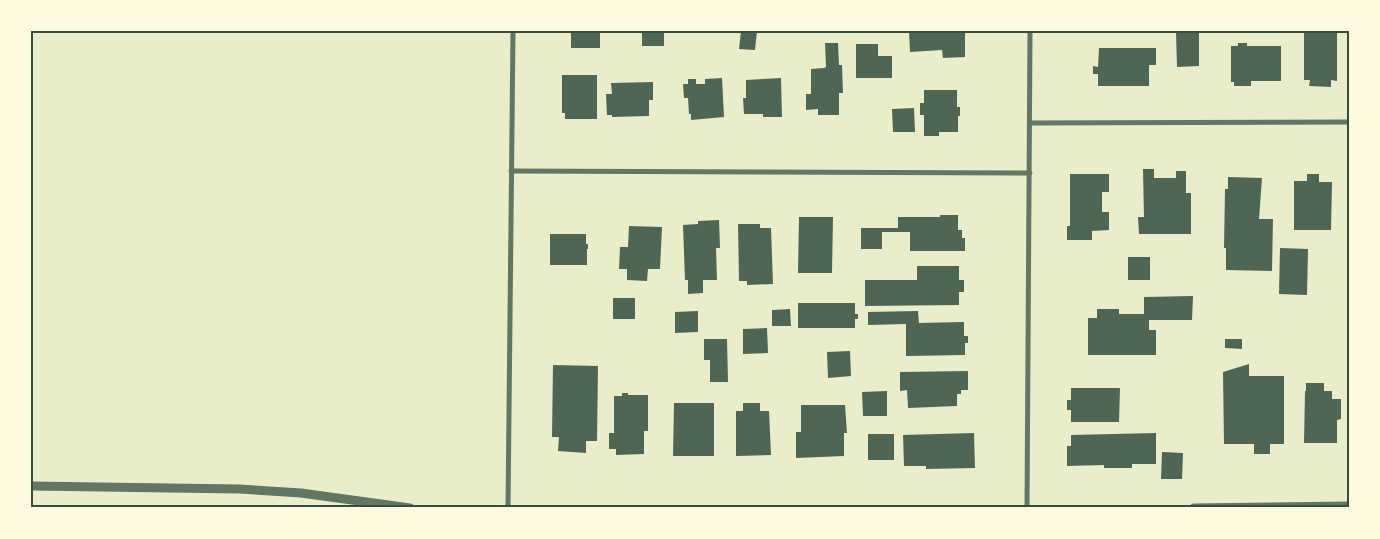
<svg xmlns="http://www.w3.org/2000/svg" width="1380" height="539" viewBox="0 0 1380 539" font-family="'PT Serif',serif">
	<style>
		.building { fill: #4f6655 }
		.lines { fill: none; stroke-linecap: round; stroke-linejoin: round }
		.minor { stroke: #617663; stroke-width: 5 }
		.tertiary { stroke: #617663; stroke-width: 9 }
		.neatline { fill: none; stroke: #344e41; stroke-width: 2 }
	</style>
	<rect width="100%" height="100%" fill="#e9edc9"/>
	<g class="building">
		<rect x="571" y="31" width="29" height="17"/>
		<rect x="642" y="31" width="22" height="15"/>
		<path d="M 741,31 L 757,31 L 755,50 L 739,49 Z"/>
		<path d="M 909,31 L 965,31 L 965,57 L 943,58 L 942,50 L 910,52 Z"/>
		<path d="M 1304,31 L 1337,31 L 1337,81 L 1331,80 L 1331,87 L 1309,86 L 1310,80 L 1304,80 Z"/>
		<path d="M 1176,32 L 1199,32 L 1199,66 L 1177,67 Z"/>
		<path d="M 825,43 L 838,43 L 839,65 L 842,65 L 843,93 L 839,93 L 839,115 L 818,115 L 818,109 L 806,110 L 806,94 L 811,94 L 811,69 L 824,68 L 826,67 Z"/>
		<path d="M 1238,43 L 1247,43 L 1247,46 L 1281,46 L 1281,81 L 1251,81 L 1251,86 L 1234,86 L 1234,82 L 1231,82 L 1231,46 L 1238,46 Z"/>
		<path d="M 856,44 L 878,44 L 878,56 L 892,56 L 892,78 L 856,78 Z"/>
		<path d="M 1099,48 L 1156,48 L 1156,65 L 1149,65 L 1149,86 L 1098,86 L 1098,74 L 1093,74 L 1093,66 L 1098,67 Z"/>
		<path d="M 562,75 L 597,75 L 597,119 L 565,119 L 565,113 L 562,113 Z"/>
		<path d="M 722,78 L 724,117 L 691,120 L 691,114 L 689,114 L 688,98 L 684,98 L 683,84 L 688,84 L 688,79 L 696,79 L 696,84 L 705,84 L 705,79 Z"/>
		<path d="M 781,78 L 782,117 L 763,117 L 763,114 L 744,114 L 743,98 L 746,98 L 746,80 Z"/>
		<path d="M 653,82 L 653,100 L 649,100 L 649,116 L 612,117 L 612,115 L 607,115 L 606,94 L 612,94 L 611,83 Z"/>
		<path d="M 924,90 L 957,90 L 957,107 L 960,107 L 960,116 L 958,116 L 958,132 L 939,132 L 939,136 L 924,136 L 924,115 L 920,115 L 920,103 L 924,103 Z"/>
		<path d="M 914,108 L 915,132 L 893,132 L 892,109 Z"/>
		<path d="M 1143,169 L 1154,169 L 1154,178 L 1176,178 L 1176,171 L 1186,171 L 1186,193 L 1191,193 L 1191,234 L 1139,234 L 1138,217 L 1144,217 Z"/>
		<path d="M 1070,174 L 1109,174 L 1109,192 L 1102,192 L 1102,212 L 1109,212 L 1109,230 L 1092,231 L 1092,240 L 1067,240 L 1067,226 L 1070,226 Z"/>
		<path d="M 1307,174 L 1319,174 L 1319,182 L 1332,182 L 1331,230 L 1294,230 L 1294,181 L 1307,181 Z"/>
		<path d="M 1228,177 L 1262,178 L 1259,219 L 1273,219 L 1272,271 L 1226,270 L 1226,248 L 1224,248 L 1225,189 L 1228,189 Z"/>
		<path d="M 940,215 L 958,215 L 958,230 L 962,230 L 962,238 L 965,238 L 965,251 L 910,251 L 910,232 L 882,232 L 882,249 L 861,249 L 861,228 L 898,228 L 898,217 L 940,217 Z"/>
		<path d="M 799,217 L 833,217 L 832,273 L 798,273 Z"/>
		<path d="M 719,220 L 720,248 L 716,248 L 717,280 L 703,280 L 703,293 L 688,294 L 688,280 L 685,280 L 683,225 L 698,224 L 698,221 Z"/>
		<path d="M 738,224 L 760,224 L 760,228 L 771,228 L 773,284 L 747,285 L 747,281 L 739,281 Z"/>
		<path d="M 629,226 L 662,227 L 660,269 L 648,269 L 647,281 L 627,280 L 627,269 L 619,269 L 620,247 L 628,247 Z"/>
		<path d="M 550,234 L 586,234 L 586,244 L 588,244 L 588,249 L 587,249 L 587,265 L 550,265 Z"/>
		<path d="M 1280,248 L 1308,249 L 1307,295 L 1279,294 Z"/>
		<rect x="1128" y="257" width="22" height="23"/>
		<path d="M 917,266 L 959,266 L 959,280 L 964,280 L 964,292 L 959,292 L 959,305 L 865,306 L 865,280 L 917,280 Z"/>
		<path d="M 1193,296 L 1192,320 L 1149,320 L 1149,330 L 1156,330 L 1156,355 L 1088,355 L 1088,318 L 1097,318 L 1097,309 L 1119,309 L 1119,314 L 1144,314 L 1144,297 Z"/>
		<rect x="613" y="298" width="22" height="21"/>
		<path d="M 798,303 L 855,303 L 855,314 L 858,314 L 858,319 L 855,319 L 855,328 L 798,328 Z"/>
		<path d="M 790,309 L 791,326 L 772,326 L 772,310 Z"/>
		<path d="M 698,311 L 698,332 L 675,333 L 675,312 Z"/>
		<path d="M 918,311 L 919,323 L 964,322 L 964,336 L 968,336 L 968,343 L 965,343 L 965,355 L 906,356 L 906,324 L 868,325 L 868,312 Z"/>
		<path d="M 767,328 L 768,353 L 743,354 L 743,329 Z"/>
		<path d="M 704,339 L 727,339 L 728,382 L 710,382 L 710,360 L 704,360 Z"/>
		<path d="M 1225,339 L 1242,339 L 1242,349 L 1225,348 Z"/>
		<path d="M 850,351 L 851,376 L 828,378 L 827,352 Z"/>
		<path d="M 1249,364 L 1249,376 L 1284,376 L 1284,444 L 1270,444 L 1270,454 L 1254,454 L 1254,444 L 1224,444 L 1223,372 Z"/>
		<path d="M 553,365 L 598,366 L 597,441 L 586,441 L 586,453 L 558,451 L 559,437 L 552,437 Z"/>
		<path d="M 968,371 L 968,390 L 961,390 L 961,394 L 957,394 L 957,406 L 908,408 L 907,390 L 900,391 L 900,372 Z"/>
		<path d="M 1306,383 L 1324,383 L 1324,391 L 1332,391 L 1332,399 L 1341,399 L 1341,419 L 1337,420 L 1337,443 L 1304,443 L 1305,391 L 1306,391 Z"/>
		<path d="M 1071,388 L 1120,388 L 1119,422 L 1071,422 L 1071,410 L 1067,410 L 1067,400 L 1071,400 Z"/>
		<path d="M 887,391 L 887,416 L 863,416 L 862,392 Z"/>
		<path d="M 622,393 L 628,393 L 628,395 L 648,395 L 648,431 L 644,431 L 644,454 L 616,455 L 616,449 L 609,449 L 609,433 L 614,433 L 614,396 L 622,396 Z"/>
		<path d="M 674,403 L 714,403 L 714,456 L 673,456 Z"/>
		<path d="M 743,403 L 760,403 L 760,411 L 769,411 L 771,455 L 736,456 L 736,411 L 743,411 Z"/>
		<path d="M 801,405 L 845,405 L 847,433 L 844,433 L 844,456 L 796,458 L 796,432 L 801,432 Z"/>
		<path d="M 974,433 L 975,468 L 926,469 L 926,466 L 904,466 L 903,435 Z"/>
		<path d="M 1156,433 L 1156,464 L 1132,464 L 1132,468 L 1104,468 L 1104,465 L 1067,466 L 1067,446 L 1071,446 L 1071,435 Z"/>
		<rect x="868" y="434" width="26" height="26"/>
		<path d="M 1162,452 L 1183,453 L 1182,479 L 1161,479 Z"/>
	</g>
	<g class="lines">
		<g class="minor">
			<path d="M 1030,123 L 1349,122"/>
			<path d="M 511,171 L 1030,173"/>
			<path d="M 508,508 L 513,31"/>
			<path d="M 1027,508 L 1030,31"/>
		</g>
		<g class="tertiary">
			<path d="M 31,486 L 239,489 L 301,493 L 410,508"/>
			<path d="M 1194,508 L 1349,506"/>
		</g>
	</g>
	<rect width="1380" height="539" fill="none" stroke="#fefae0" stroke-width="65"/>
	<rect x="32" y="32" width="1316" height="474" class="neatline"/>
</svg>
